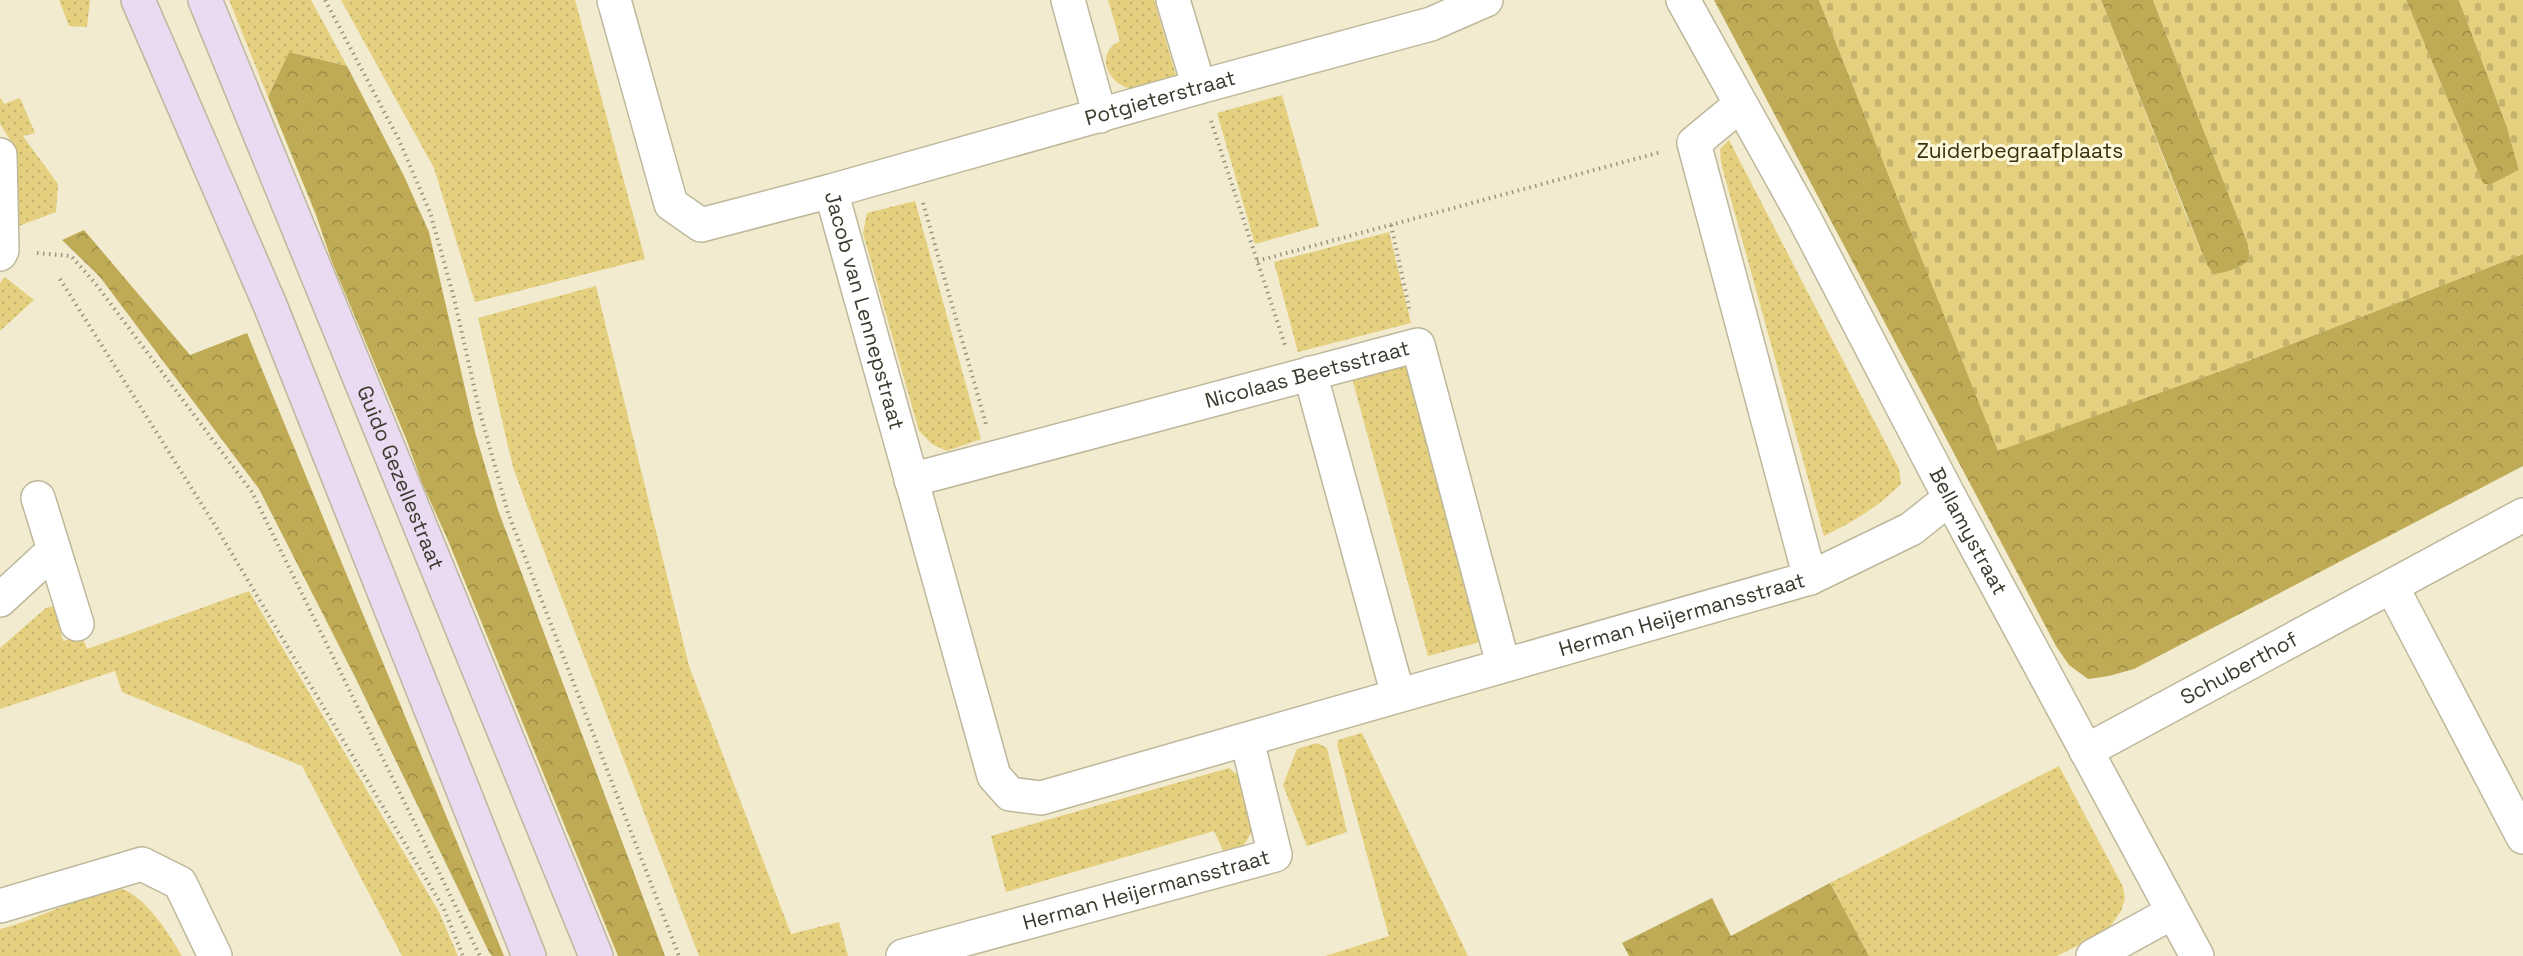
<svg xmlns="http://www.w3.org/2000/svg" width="2523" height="956" viewBox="0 0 2523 956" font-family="'Space Grotesk',sans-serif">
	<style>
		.grass { fill: url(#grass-dots) }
		.forest { fill: url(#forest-crowns) }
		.cemetery { fill: url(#cemetery-stones) }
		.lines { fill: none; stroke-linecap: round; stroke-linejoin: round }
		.minor-casing { stroke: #bdb79b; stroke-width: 36 }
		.secondary-casing { stroke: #bdb79b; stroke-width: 36 }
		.path { stroke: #999480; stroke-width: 4; stroke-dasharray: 1.5 4.5; stroke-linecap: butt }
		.minor { stroke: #fff; stroke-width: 33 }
		.secondary { stroke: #eadaf2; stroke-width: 33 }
		.labels { text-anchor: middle; stroke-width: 6; stroke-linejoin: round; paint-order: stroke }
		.street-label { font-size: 21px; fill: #3c392e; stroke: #fff8dc }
		.park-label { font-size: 21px; fill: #372f08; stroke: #fff8dc }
	</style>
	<defs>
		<pattern id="grass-dots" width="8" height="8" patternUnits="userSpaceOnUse" patternTransform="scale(1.5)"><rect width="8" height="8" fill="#e4d07e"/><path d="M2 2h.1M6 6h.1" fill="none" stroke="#c4b36d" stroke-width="1.8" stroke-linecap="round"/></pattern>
		<pattern id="forest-crowns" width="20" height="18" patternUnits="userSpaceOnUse" patternTransform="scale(1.5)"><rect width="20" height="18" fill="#bfab55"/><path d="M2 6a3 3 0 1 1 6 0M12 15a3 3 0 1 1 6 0" fill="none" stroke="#9c8c47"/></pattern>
		<pattern id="cemetery-stones" width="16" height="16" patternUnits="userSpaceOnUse" patternTransform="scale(1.5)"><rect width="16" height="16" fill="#e4d07e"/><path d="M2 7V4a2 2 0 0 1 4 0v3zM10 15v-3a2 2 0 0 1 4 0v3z" fill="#c4b36d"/></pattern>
	</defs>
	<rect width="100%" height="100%" fill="#f2ebcf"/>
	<g class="grass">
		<path d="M 59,0 L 90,0 L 87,27 L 69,26 Z"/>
		<path d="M 229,0 L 311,0 L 347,66 L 289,52 L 268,97 Z"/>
		<path d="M 341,0 L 575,0 L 645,259 L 475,302 L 434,168 Z"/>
		<path d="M 1108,0 L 1154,0 L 1177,79 C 1164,82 1148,89 1135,89 C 1109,88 1093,53 1120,41 Z"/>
		<path d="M 1282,95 L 1319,226 L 1255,244 L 1217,113 Z"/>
		<path d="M 0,97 L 4,104 L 20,98 L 35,133 L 23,136 L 58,184 L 56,212 L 16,227 L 18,190 L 12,143 L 0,124 Z"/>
		<path d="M 1729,140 L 1899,469 L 1901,484 C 1878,507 1853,522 1824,536 L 1721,163 L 1720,149 Z"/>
		<path d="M 915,201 L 981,439 L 947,451 L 932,444 L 919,431 L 863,233 L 867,213 Z"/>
		<path d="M 1389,232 L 1411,323 L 1298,352 L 1274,262 Z"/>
		<path d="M 5,277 L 34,300 L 0,331 L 0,283 Z"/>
		<path d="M 596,286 L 689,666 L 791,934 L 839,922 L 848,956 L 699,956 L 534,525 L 513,467 L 478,318 Z"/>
		<path d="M 1405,356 L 1484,641 L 1428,656 L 1350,371 Z"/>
		<path d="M 249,591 L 439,912 L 458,956 L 402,956 L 302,766 L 122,692 L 115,671 L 0,709 L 0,648 L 46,608 L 54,606 L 63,641 L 82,636 L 87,649 Z"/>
		<path d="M 1362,733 L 1468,956 L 1325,956 L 1389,936 L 1337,745 L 1338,740 Z"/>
		<path d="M 1317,743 L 1327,748 L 1347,832 L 1307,846 L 1283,785 L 1297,749 Z"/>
		<path d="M 2059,766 L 2123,887 L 2125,899 L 2121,911 L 2107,931 L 2057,956 L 1869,956 L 1830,883 Z"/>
		<path d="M 1229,768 L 1243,779 L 1252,832 L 1238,854 L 1226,857 L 1214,831 L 1006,892 L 991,836 Z"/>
		<path d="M 122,889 C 147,898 169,934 182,956 L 0,956 L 0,929 C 41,919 80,894 122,889 Z"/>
	</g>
	<g class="forest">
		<path d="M 1714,0 L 1819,0 L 1998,450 L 2237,365 L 2523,254 L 2523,466 L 2134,669 L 2109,676 L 2088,679 L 2069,665 L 2056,646 Z"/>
		<path d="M 2101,0 L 2153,0 L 2248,244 L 2250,259 C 2242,268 2224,274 2213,274 L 2207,265 Z"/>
		<path d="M 2406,0 L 2459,0 L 2507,127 L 2519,170 L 2492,184 L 2483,184 Z"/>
		<path d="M 289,52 L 347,66 L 404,176 L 429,232 L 475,432 L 498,510 L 665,956 L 618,956 L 447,538 L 422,483 L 407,441 L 332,262 L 316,215 L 268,97 Z"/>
		<path d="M 84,230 L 190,355 L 247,333 L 504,956 L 492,956 L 489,952 L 356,679 L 259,489 L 100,277 L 62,240 Z"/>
		<path d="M 1830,883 L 1869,956 L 1629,956 L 1622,943 L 1712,898 L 1731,936 Z"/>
	</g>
	<path class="cemetery" d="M 1819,0 L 2101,0 L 2186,215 L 2207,265 L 2213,274 C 2224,274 2243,267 2250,259 L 2248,244 L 2153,0 L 2406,0 L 2483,184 L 2492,184 L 2519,170 L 2507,127 L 2459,0 L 2523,0 L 2523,254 L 2237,365 L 1998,451 Z"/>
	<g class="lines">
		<g class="minor-casing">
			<g id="minor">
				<path id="s1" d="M 614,0 L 671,204 L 701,225 L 831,191 L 994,776 L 1010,794 L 1041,798 L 1810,578 L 1911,529 L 1950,498"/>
				<path d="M 1068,0 L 1100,116"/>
				<path d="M 1173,0 L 1199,87"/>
				<path id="s2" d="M 1683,0 L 1802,214 L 1950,498 L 2197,956"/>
				<path d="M 1740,105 L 1694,143 L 1810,578"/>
				<path d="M 0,155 L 2,250 L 0,254"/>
				<path id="s3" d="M 831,191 L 1199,87 L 1431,24 L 1486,0"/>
				<path d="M 1310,373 L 1398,695"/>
				<path id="s4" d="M 911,480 L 1418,345 L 1503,664"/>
				<path d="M 38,498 L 77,624"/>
				<path d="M 2392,587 L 2523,837"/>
				<path d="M 0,600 L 54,550"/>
				<path id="s5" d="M 2086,751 L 2523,515"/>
				<path d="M 0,906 L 142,864 L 180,883 L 215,956"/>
				<path id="s6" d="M 903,956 L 1275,855 L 1247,740"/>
				<path d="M 2093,956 L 2173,912"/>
			</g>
		</g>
		<g class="secondary-casing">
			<g id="secondary">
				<path d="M 138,0 L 270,305 L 529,956"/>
				<path id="s7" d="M 205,0 L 596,956"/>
			</g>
		</g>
		<g class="path">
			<path d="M 325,0 L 398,138 L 430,212 L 454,298 L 479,409 L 508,513 L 679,956"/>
			<path d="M 1211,121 L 1285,345"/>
			<path d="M 923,203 L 986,424"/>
			<path d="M 1391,225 L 1410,312"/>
			<path d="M 37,253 L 71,256 L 95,283 L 252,492 L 480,956"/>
			<path d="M 1257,261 L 1661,152"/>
			<path d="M 60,279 L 216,527 L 444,909 L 463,956"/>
		</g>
		<use href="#minor" class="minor"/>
		<use href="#secondary" class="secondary"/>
	</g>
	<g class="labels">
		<g class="street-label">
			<text dy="7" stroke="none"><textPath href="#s3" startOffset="342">Potgieterstraat</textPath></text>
			<text dy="7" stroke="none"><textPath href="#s1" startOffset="507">Jacob van Lennepstraat</textPath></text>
			<text dy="7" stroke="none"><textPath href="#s4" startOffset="410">Nicolaas Beetsstraat</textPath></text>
			<text dy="7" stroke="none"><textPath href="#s7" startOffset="516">Guido Gezellestraat</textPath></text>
			<text dy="7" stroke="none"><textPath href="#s2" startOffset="603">Bellamystraat</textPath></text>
			<text dy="7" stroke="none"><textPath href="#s1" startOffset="1712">Herman Heijermansstraat</textPath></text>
			<text dy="7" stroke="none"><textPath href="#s5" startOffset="174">Schuberthof</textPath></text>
			<text dy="7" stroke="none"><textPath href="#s6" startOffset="252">Herman Heijermansstraat</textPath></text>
		</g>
		<g class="park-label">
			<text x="2020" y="158">Zuiderbegraafplaats</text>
		</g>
	</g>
</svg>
